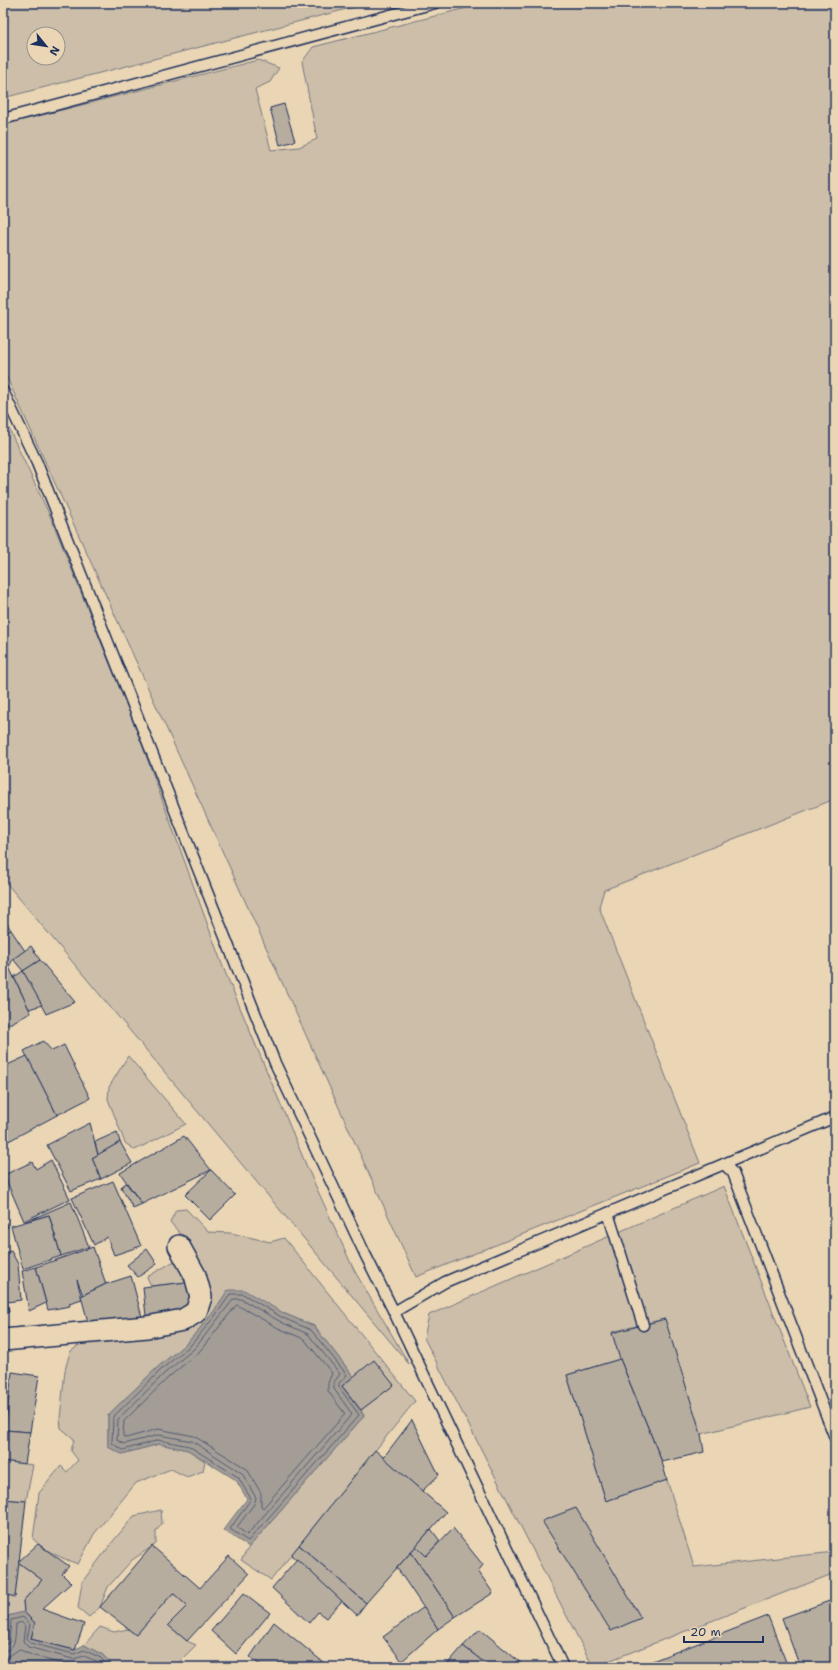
<svg xmlns="http://www.w3.org/2000/svg" width="838" height="1670" viewBox="0 0 838 1670" font-family="'Shantell Sans',sans-serif">
	<style>
		.green { fill: #ccbea8; stroke: #747683; fill-rule: evenodd }
		.water { fill: #a39d96; stroke: #6d7180 }
		.lines { fill: none; stroke-linecap: round; stroke-linejoin: round }
		.shore { stroke: #515b74; stroke-width: 1 }
		.building { fill: #b7ad9f; stroke: #1b2f5e }
		.lane-casing { stroke: #1b2f5e; stroke-width: 13 }
		.street-casing { stroke: #1b2f5e; stroke-width: 24 }
		.lane { stroke: #ead6b4; stroke-width: 10 }
		.street { stroke: #ead6b4; stroke-width: 21 }
	</style>
	<rect width="100%" height="100%" fill="#ead6b4"/>
	<filter id="ink" filterUnits="userSpaceOnUse"><feTurbulence type="fractalNoise" baseFrequency=".025" numOctaves="2"/><feDisplacementMap in="SourceGraphic" scale="8" xChannelSelector="R" yChannelSelector="G"/><feConvolveMatrix kernelMatrix="1 2 1 2 8 2 1 2 1" color-interpolation-filters="sRGB"/></filter>
	<g filter="url(#ink)">
		<g class="green">
			<path d="M 3,3 L 370,3 L 3,98 ZM 34,34 L 58,34 L 58,58 L 34,58 Z"/>
			<path d="M 486,3 L 835,3 L 835,799 L 604,890 L 599,907 L 700,1163 L 416,1277 L 3,369 L 3,125 L 258,60 L 279,68 L 270,82 L 255,89 L 271,150 L 299,147 L 317,139 L 302,62 L 313,47 Z"/>
			<path d="M 3,416 L 51,518 L 139,736 L 223,967 L 307,1167 L 354,1270 L 409,1364 L 3,879 Z"/>
			<path d="M 128,1056 L 186,1124 L 135,1150 L 125,1143 L 108,1099 L 109,1087 Z"/>
			<path d="M 724,1186 L 810,1407 L 701,1434 L 664,1319 L 612,1332 L 620,1359 L 567,1375 L 606,1501 L 667,1480 L 694,1567 L 835,1552 L 835,1573 L 593,1667 L 424,1338 L 429,1315 Z"/>
			<path d="M 186,1209 L 208,1232 L 231,1233 L 270,1242 L 284,1238 L 415,1401 L 271,1580 L 241,1560 L 249,1547 L 364,1416 L 361,1410 L 393,1385 L 374,1361 L 354,1377 L 314,1326 L 228,1290 L 212,1314 L 188,1342 L 160,1365 L 108,1415 L 108,1447 L 122,1454 L 159,1444 L 188,1450 L 205,1461 L 203,1471 L 187,1477 L 171,1469 L 136,1483 L 94,1534 L 78,1564 C 61,1558 45,1551 33,1539 L 39,1493 L 61,1466 L 67,1472 L 78,1460 L 71,1451 L 74,1439 L 61,1428 L 60,1418 L 65,1370 L 70,1352 L 80,1344 L 127,1331 L 202,1315 L 183,1237 L 170,1222 L 176,1210 Z"/>
			<path d="M 176,1260 L 182,1264 L 186,1282 L 151,1286 L 147,1277 Z"/>
			<path d="M 3,1404 L 8,1404 L 3,1442 Z"/>
			<path d="M 3,1461 L 33,1465 L 26,1501 L 3,1499 Z"/>
			<path d="M 161,1510 L 162,1524 L 156,1531 L 156,1544 L 132,1560 L 108,1587 L 100,1607 L 89,1617 L 78,1608 L 82,1582 L 114,1540 L 134,1516 Z"/>
			<path d="M 18,1562 L 42,1580 L 23,1601 L 24,1612 L 8,1616 L 3,1660 L 3,1594 L 15,1596 Z"/>
			<path d="M 173,1593 L 187,1606 L 168,1625 L 187,1641 L 196,1645 L 181,1660 L 178,1667 L 114,1667 L 103,1655 L 84,1645 L 100,1627 L 114,1632 L 128,1629 L 136,1635 Z"/>
		</g>
		<g class="water">
			<path d="M 228,1290 L 244,1290 L 285,1314 L 314,1326 L 354,1377 L 342,1386 L 364,1416 L 249,1547 L 223,1530 L 247,1499 L 236,1480 L 188,1450 L 159,1444 L 122,1454 L 108,1447 L 108,1415 L 160,1365 L 188,1342 L 212,1314 Z"/>
			<path d="M 24,1612 L 35,1623 L 31,1639 L 74,1650 L 84,1645 L 103,1655 L 114,1667 L 3,1667 L 8,1616 Z"/>
		</g>
		<g class="lines">
			<g class="shore">
				<path d="M 231,1294 L 243,1294 L 283,1318 L 311,1330 L 347,1375 L 339,1383 L 339,1387 L 359,1415 L 248,1541 L 230,1529 L 251,1499 L 238,1477 L 189,1446 L 159,1440 L 123,1450 L 112,1443 L 113,1417 L 163,1368 L 191,1345 L 215,1316 Z"/>
				<path d="M 234,1299 L 241,1299 L 281,1322 L 308,1334 L 340,1374 L 334,1382 L 334,1389 L 352,1414 L 247,1535 L 237,1527 L 254,1504 L 256,1498 L 242,1473 L 192,1441 L 159,1435 L 124,1444 L 117,1440 L 118,1419 L 166,1372 L 195,1348 Z"/>
				<path d="M 237,1305 L 278,1328 L 304,1339 L 332,1373 L 328,1383 L 328,1391 L 345,1414 L 263,1508 L 261,1506 L 261,1493 L 247,1469 L 194,1436 L 158,1429 L 126,1438 L 123,1436 L 124,1421 L 170,1376 L 199,1352 Z"/>
				<path d="M 3,1646 L 9,1642 L 11,1620 L 23,1617 L 30,1625 L 27,1638 L 30,1643 L 74,1654 L 84,1650 L 101,1658 L 108,1667"/>
				<path d="M 3,1651 C 17,1650 15,1634 16,1624 L 21,1622 L 25,1626 L 23,1641 L 28,1647 L 73,1659 L 84,1656 L 98,1662 L 102,1667"/>
				<path d="M 3,1657 L 11,1655 L 19,1649 C 30,1656 60,1664 73,1665 C 84,1666 81,1661 93,1667"/>
			</g>
		</g>
		<g class="building">
			<path d="M 284,104 L 295,141 L 280,145 L 270,108 Z"/>
			<path d="M 3,918 L 11,930 L 3,935 Z"/>
			<path d="M 11,930 L 25,951 L 13,959 L 9,967 L 3,969 L 3,935 Z"/>
			<path d="M 31,946 L 40,960 L 23,971 L 13,959 Z"/>
			<path d="M 40,960 L 75,1002 L 46,1014 L 23,971 Z"/>
			<path d="M 9,967 L 31,1013 L 3,1027 L 3,969 Z"/>
			<path d="M 23,971 L 42,1005 L 29,1009 L 14,977 Z"/>
			<path d="M 43,1041 L 52,1051 L 64,1045 L 90,1098 L 57,1115 L 24,1051 Z"/>
			<path d="M 27,1056 L 57,1115 L 3,1144 L 3,1114 L 7,1112 L 3,1105 L 3,1067 Z"/>
			<path d="M 90,1123 L 98,1155 L 92,1158 L 101,1179 L 71,1191 L 47,1145 Z"/>
			<path d="M 117,1132 L 120,1142 L 98,1155 L 95,1142 Z"/>
			<path d="M 184,1136 L 211,1170 L 142,1204 L 120,1173 Z"/>
			<path d="M 120,1142 L 132,1163 L 101,1179 L 92,1158 Z"/>
			<path d="M 51,1160 L 70,1199 L 24,1221 L 4,1175 L 32,1162 L 36,1169 Z"/>
			<path d="M 211,1170 L 235,1195 L 210,1220 L 185,1195 Z"/>
			<path d="M 113,1181 L 141,1246 L 114,1255 L 107,1237 L 94,1245 L 72,1198 Z"/>
			<path d="M 126,1183 L 142,1204 L 133,1208 L 121,1187 Z"/>
			<path d="M 71,1202 L 89,1247 L 61,1256 L 49,1215 L 25,1222 Z"/>
			<path d="M 49,1215 L 61,1256 L 23,1269 L 11,1226 Z"/>
			<path d="M 3,1216 L 8,1227 L 3,1229 Z"/>
			<path d="M 3,1236 L 5,1236 L 5,1252 L 3,1253 Z"/>
			<path d="M 93,1247 L 106,1284 L 83,1295 L 77,1280 L 82,1299 L 69,1303 L 70,1306 L 48,1310 L 36,1267 Z"/>
			<path d="M 147,1249 L 157,1264 L 138,1277 L 127,1265 Z"/>
			<path d="M 11,1251 L 18,1264 L 21,1300 L 7,1302 L 9,1312 L 3,1314 L 3,1253 Z"/>
			<path d="M 36,1267 L 46,1303 L 29,1311 L 22,1271 Z"/>
			<path d="M 131,1276 L 142,1317 L 89,1326 L 81,1296 L 106,1284 Z"/>
			<path d="M 187,1282 L 191,1285 L 189,1307 L 184,1312 L 146,1316 L 143,1287 Z"/>
			<path d="M 665,1319 L 701,1434 L 704,1452 L 662,1462 L 620,1359 L 612,1333 Z"/>
			<path d="M 620,1359 L 662,1462 L 667,1480 L 606,1501 L 567,1375 Z"/>
			<path d="M 374,1360 L 394,1385 L 361,1410 L 342,1386 Z"/>
			<path d="M 12,1372 L 39,1376 L 30,1432 L 5,1430 Z"/>
			<path d="M 412,1420 L 439,1475 L 422,1491 L 383,1458 Z"/>
			<path d="M 5,1430 L 30,1432 L 25,1464 L 3,1461 Z"/>
			<path d="M 375,1450 L 446,1512 L 366,1603 L 299,1545 Z"/>
			<path d="M 3,1499 L 26,1501 L 15,1597 L 3,1594 Z"/>
			<path d="M 576,1508 L 641,1618 L 611,1631 L 542,1521 Z"/>
			<path d="M 453,1528 L 483,1565 L 478,1571 L 493,1593 L 455,1617 L 411,1552 L 416,1546 L 426,1556 Z"/>
			<path d="M 431,1529 L 440,1541 L 426,1556 L 416,1546 Z"/>
			<path d="M 38,1544 L 69,1566 L 62,1574 L 71,1583 L 42,1609 L 84,1624 L 75,1650 L 31,1639 L 35,1623 L 24,1612 L 23,1601 L 42,1580 L 18,1562 Z"/>
			<path d="M 299,1545 L 366,1603 L 357,1615 L 291,1555 Z"/>
			<path d="M 152,1546 L 200,1588 L 229,1556 L 249,1574 L 187,1641 L 168,1625 L 187,1606 L 173,1593 L 136,1635 L 100,1607 Z"/>
			<path d="M 411,1552 L 455,1617 L 438,1629 L 397,1568 Z"/>
			<path d="M 297,1559 L 342,1601 L 326,1618 L 318,1612 L 309,1623 L 272,1588 Z"/>
			<path d="M 244,1593 L 270,1613 L 236,1654 L 211,1631 Z"/>
			<path d="M 835,1599 L 835,1667 L 800,1667 L 782,1618 Z"/>
			<path d="M 424,1607 L 438,1629 L 402,1661 L 383,1637 Z"/>
			<path d="M 768,1616 L 788,1667 L 637,1667 Z"/>
			<path d="M 274,1622 L 329,1667 L 263,1667 L 250,1657 Z"/>
			<path d="M 480,1629 L 522,1664 L 519,1667 L 490,1667 L 463,1646 Z"/>
			<path d="M 463,1646 L 490,1667 L 445,1667 Z"/>
		</g>
		<g class="lines">
			<g class="lane-casing">
				<g id="lane">
					<path d="M 3,119 L 435,3"/>
					<path d="M 3,391 L 37,463 L 275,1063 L 365,1254 L 394,1312 L 563,1667"/>
					<path d="M 724,1164 L 733,1173 L 835,1438"/>
					<path d="M 608,1213 L 643,1325"/>
					<path d="M 394,1312 L 445,1282 L 835,1117"/>
				</g>
			</g>
			<g class="street-casing">
				<path id="street" d="M 3,1340 L 147,1327 L 183,1320 L 196,1312 L 201,1297 L 195,1275 L 179,1246"/>
			</g>
			<use href="#lane" class="lane"/>
			<use href="#street" class="street"/>
		</g>
	</g>
	<rect width="838" height="1670" fill="none" stroke="#ead6b4" stroke-width="16"/>
	<rect x="8" y="8" width="822" height="1654" fill="none" stroke="#1b2f5e" stroke-width="1.5" filter="url(#ink)"/>
	<g transform="translate(46 46) rotate(120)"><circle r="19" fill="#ead6b4" stroke="#979392"/>
	<path d="M0-3L7 15L0 10L-7 15Z" fill="#1b2f5e"/>
	<text y="-6" font-size="11" font-weight="bold" text-anchor="middle" fill="#1b2f5e">N</text>
	</g>
	<path d="M684 1636v6h79v-6" fill="none" stroke="#1b2f5e" stroke-width="2"/>
	<text x="690" y="1636" font-size="12" fill="#1b2f5e" stroke="#ead6b4" stroke-width="3" paint-order="stroke">20 m</text>
</svg>
